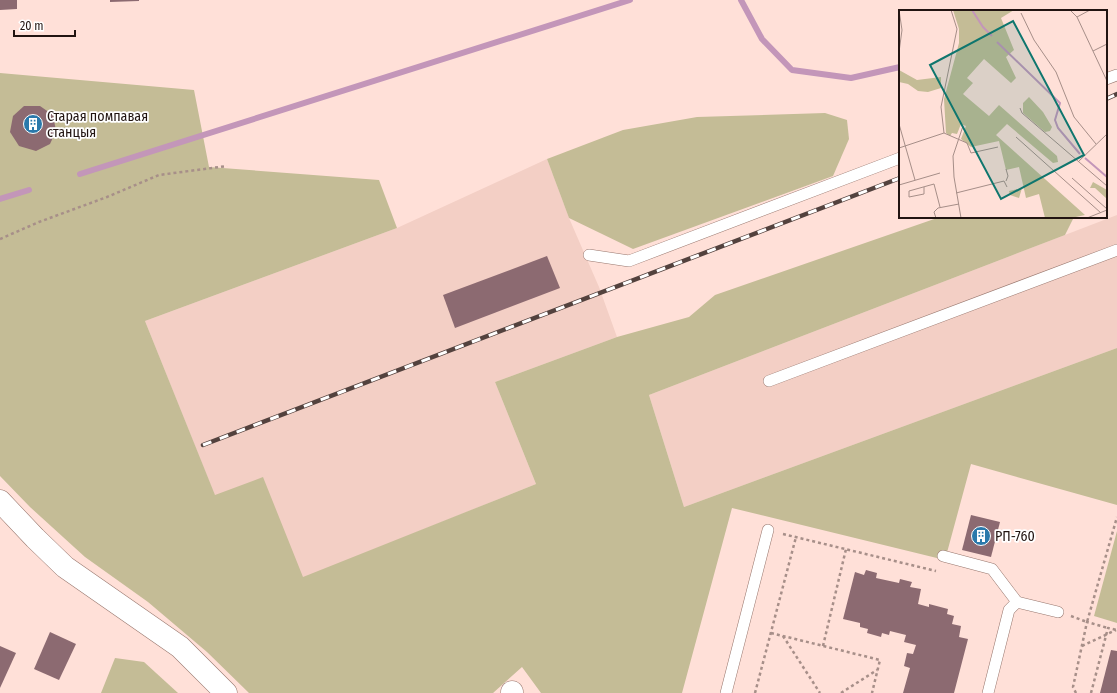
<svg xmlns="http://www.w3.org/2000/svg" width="1117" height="693" viewBox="0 0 1117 693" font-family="'Fira Sans Condensed',sans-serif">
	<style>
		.built { fill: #f3cfc5 }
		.green { fill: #c4bc96 }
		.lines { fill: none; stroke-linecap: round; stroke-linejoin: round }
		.stream { stroke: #c396b9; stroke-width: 6 }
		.building { fill: #8c6a71 }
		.lane-casing { stroke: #98776e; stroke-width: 12 }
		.street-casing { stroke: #98776e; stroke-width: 23 }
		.path { stroke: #a78f89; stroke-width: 2.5; stroke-dasharray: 3 3; stroke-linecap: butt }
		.lane { stroke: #fff; stroke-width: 11 }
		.street { stroke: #fff; stroke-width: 22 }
		.rail-casing { stroke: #53423e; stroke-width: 4.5 }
		.rail { stroke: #fff; stroke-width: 3; stroke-dasharray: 9; stroke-linecap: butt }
		.labels { text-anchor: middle; stroke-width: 3.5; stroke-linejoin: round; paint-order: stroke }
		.poi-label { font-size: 14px; fill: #211411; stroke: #fff; text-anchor: start }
		.inset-river { fill: none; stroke: #c396b9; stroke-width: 2 }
		.inset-road { fill: none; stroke: #a68e88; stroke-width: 1 }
		.view { fill: #0f766e; fill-opacity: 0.15; stroke: #0f766e; stroke-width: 2 }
		.inset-edge { fill: none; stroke: #211411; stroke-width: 2 }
	</style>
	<rect width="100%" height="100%" fill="#ffe0d8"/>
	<g class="built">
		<path d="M 547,159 L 569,218 L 599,287 L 617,337 L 495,382 L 536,484 L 303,578 L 215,496 L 145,321 L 397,228 Z"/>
		<path d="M 1117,215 L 1117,348 L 684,507 L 649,395 Z"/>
	</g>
	<g class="green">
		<path d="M 0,73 L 194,90 L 209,167 L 379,180 L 397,228 L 145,321 L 215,495 L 263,477 L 303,577 L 536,484 L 495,382 L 617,337 L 689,317 L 715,295 L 940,217 L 1074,217 L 1065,235 L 649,395 L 684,507 L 1117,348 L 1117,505 L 971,464 L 945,560 L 732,508 L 682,693 L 541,693 L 522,667 L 493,693 L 249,693 L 207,652 L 148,602 L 85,557 L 30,507 L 0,476 Z"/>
		<path d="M 825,113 L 847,120 L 849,139 L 833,176 L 633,249 L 569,218 L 547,159 L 623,130 L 697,117 Z"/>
		<path d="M 1117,531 L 1117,623 L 1094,616 Z"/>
		<path d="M 115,658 L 144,662 L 178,693 L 101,693 Z"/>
	</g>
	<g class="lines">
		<g class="stream">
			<path d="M 741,0 L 762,39 L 792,70 L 851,78 L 900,67"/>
			<path d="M 80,174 L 630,0"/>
			<path d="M 0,199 L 29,190"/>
		</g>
	</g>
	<g class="building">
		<path d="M 0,0 L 17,0 L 17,9 L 0,10 Z"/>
		<path d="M 110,0 L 139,0 L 139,1 L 110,2 Z"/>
		<path d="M 24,106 L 40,106 L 53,115 L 56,131 L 50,144 L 36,151 L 19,146 L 10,132 L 13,116 Z"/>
		<path d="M 547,256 L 560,288 L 455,328 L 443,295 Z"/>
		<path d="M 971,515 L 1000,522 L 991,557 L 962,550 Z"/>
		<path d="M 866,570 L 877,573 L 876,578 L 899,583 L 900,579 L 912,582 L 910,587 L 921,589 L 918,604 L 929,607 L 929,604 L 948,609 L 947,614 L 954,616 L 952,624 L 961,626 L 959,637 L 968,639 L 954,693 L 903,693 L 910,668 L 904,666 L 907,653 L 913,654 L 916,645 L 904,642 L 906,635 L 890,631 L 889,635 L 882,633 L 881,637 L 867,633 L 868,629 L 860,627 L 860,623 L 843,619 L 855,572 L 864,575 Z"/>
		<path d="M 50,632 L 76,644 L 59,680 L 34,669 Z"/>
		<path d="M 0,646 L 16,653 L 0,688 Z"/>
		<path d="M 1111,650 L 1117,651 L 1117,693 L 1100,693 Z"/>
	</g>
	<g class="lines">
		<g class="lane-casing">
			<g id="lane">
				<path d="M 1106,79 L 1117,75"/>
				<path d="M 589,255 L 629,261 L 900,158"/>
				<path d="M 769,381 L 1117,250"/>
				<path d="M 943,556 L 992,569 L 1017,602"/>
				<path d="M 726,693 L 768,530"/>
				<path d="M 988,693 L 1009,610 L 1017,602 L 1058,612"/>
			</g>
		</g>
		<g class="street-casing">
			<g id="street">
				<path d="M 0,501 L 35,538 L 65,567 L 180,647 L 226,693"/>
				<path d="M 512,692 L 512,693"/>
			</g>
		</g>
		<g class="path">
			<path d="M 0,239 L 39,222 L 107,197 L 159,175 L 227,166"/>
			<path d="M 783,534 L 936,571"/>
			<path d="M 1071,616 L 1087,622 L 1117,517"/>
			<path d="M 771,633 L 880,660 L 872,693"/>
			<path d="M 783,636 L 820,693"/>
			<path d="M 823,646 L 846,549"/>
			<path d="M 1082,646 L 1116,630"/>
			<path d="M 755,693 L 796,537"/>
			<path d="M 841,693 L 877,670"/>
			<path d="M 1076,693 L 1073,687 L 1087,622 L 1108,628"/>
			<path d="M 1091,693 L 1108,628 L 1117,630"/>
		</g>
		<use href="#lane" class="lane"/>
		<use href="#street" class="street"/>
		<g class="rail-casing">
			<g id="rail">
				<path d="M 1106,99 L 1117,94"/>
				<path d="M 203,445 L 900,178"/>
			</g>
		</g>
		<use href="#rail" class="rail"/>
	</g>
	<defs>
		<g id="building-disc" transform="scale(1)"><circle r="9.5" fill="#2a79ab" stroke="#fff"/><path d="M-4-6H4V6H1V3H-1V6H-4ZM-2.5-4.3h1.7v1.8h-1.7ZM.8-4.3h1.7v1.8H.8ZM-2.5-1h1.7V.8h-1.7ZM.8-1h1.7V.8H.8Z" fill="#fff"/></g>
	</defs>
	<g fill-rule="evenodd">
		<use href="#building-disc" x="33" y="124"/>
		<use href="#building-disc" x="981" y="536"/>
	</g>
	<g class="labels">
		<g class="poi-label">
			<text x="47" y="121">Старая помпавая<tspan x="47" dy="16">станцыя</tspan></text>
			<text x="995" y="541">РП-760</text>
		</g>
	</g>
	<g transform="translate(899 10)">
		<rect width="208" height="208" fill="#ffe0d8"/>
		<path d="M 54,0 L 115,0 L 102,8 L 115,40 L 107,47 L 117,68 L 112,73 L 85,49 L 68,68 L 74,73 L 64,84 L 90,106 L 100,95 L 158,146 L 159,152 L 154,153 L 108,114 L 97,125 L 186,205 L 172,208 L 146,208 L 140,184 L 127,188 L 120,157 L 107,160 L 100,131 L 72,137 L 62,129 L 67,116 L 62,114 L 58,124 L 53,123 L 51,126 L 47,123 L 45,89 L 60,33 L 60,19 ZM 0,60 L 18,70 L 42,67 L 42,78 L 29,82 L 19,81 L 9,74 L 0,72 ZM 130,87 L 144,102 L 153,117 L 151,121 L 146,122 L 124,103 L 124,93 ZM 194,172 L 208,180 L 208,189 L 196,178 L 191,178 ZM 123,178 L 120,188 L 111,185 L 110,181 Z" fill="#c4bc96"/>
		<path class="inset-river" d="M 73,0 L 84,17 L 93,26M 98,32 L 161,93 L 156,110 L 159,118 L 181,144M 186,148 L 208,167"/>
		<path class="inset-road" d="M 52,0 L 58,19 L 42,97 L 45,123 L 68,133 L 72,143 L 99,137M 171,0 L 178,7 L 208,71M 122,3 L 135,30 L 157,62 L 175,107 L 197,134M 178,7 L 191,0M 194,41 L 208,34M 0,42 L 3,20 L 0,0M 121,98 L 123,103 L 208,176M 0,114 L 16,170M 117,127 L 202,203M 0,138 L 45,123M 179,152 L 208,124M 173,168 L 208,199M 107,171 L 109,166 L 107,159M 0,175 L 41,163M 25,177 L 25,184 L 10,187 L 10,181 L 35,174 L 41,197M 57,183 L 105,171 L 108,177M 37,208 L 35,202 L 39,198 L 60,194M 62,208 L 55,167 L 54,146 L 64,116M 188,208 L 208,200"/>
		<path class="view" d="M 114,11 L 185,145 L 102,189 L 31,55 Z"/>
		<rect width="208" height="208" class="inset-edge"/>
	</g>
	<path d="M14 30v6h61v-6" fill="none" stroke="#211411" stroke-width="2"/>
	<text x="20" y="30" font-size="12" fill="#211411" stroke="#ffffff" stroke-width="3" paint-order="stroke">20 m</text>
</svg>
